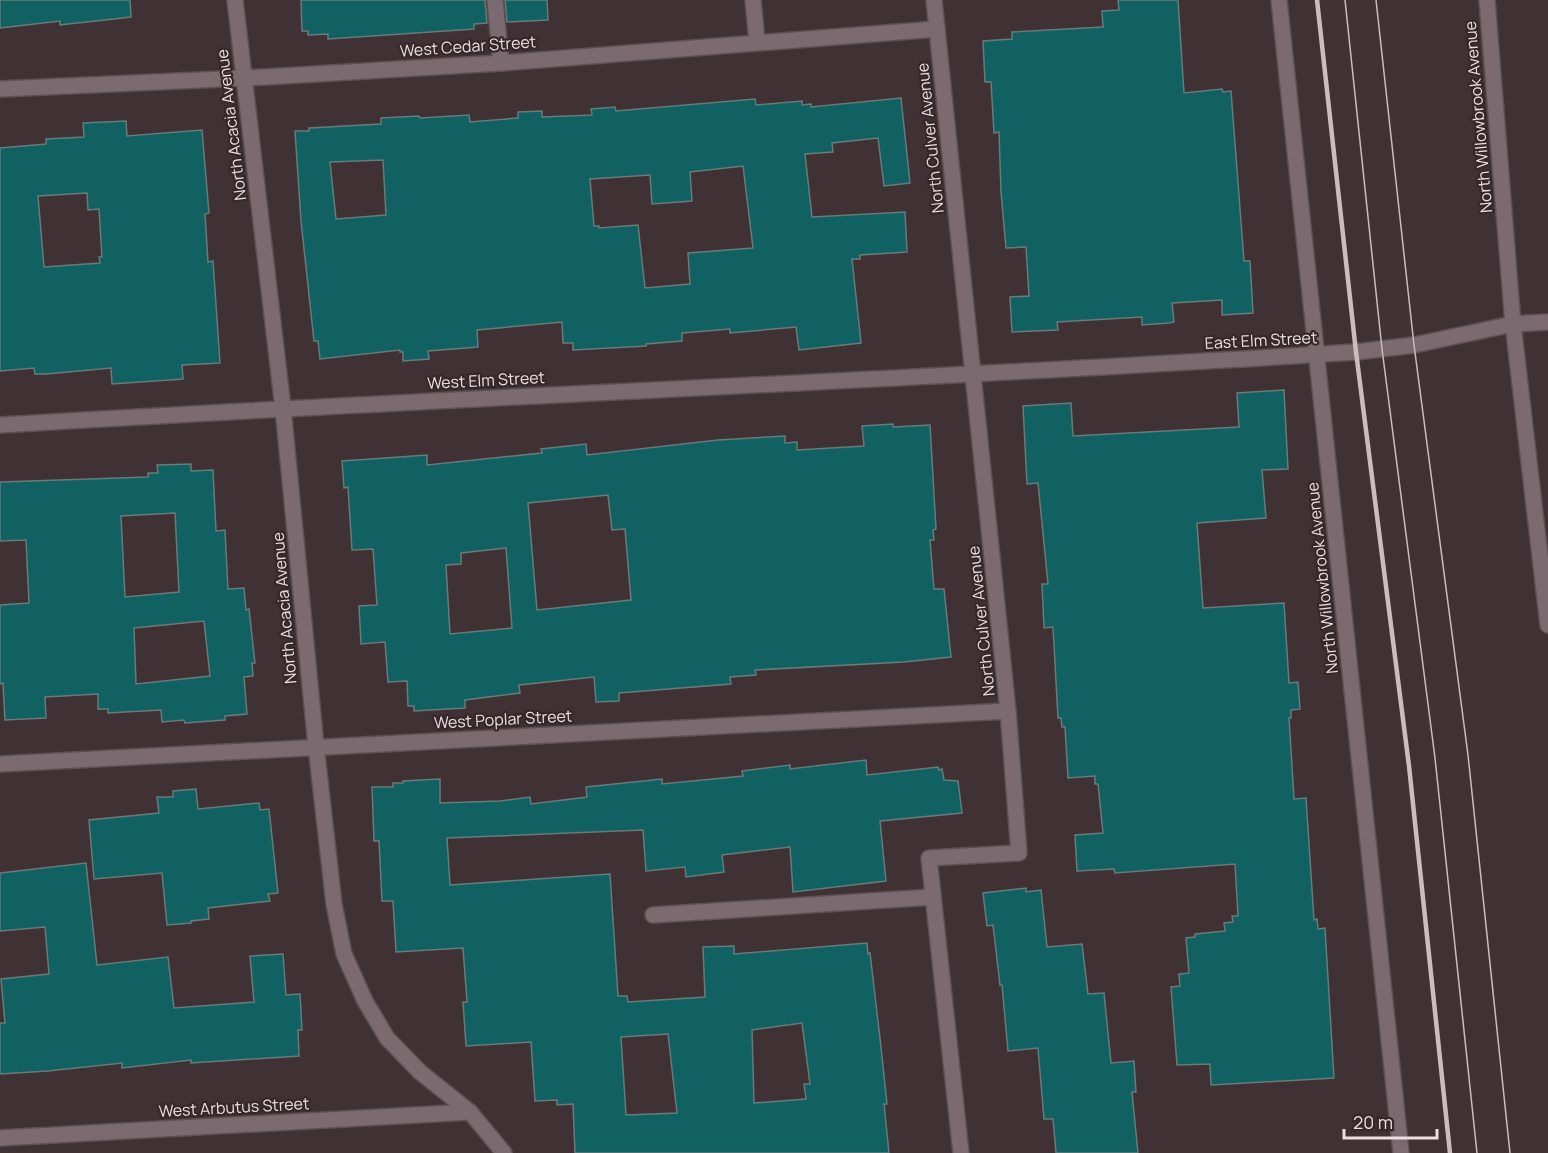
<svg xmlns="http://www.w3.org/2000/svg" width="1548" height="1153" viewBox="0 0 1548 1153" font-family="Manrope,sans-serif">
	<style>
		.building { fill: #116162; stroke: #677b7b; stroke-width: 1.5; fill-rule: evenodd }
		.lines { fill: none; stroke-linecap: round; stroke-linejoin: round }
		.minor-casing { stroke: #5d5054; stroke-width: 18 }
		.minor { stroke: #7b6a6f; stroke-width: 15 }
		.tram { stroke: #c9bdc0; stroke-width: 1.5 }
		.rail { stroke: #c9bdc0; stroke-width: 4.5 }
		.labels { text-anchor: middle; stroke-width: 4.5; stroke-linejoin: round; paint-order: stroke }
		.street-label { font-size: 16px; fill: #e9dee1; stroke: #36272b }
	</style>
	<rect width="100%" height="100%" fill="#403135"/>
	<g class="building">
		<path d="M 0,0 L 130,0 L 131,17 L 60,25 L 60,21 L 0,28 Z"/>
		<path d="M 301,0 L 485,0 L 487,23 L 474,24 L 474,29 L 328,39 L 328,34 L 308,35 L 308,31 L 302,31 Z"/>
		<path d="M 505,0 L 547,0 L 548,20 L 507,22 Z"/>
		<path d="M 1118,0 L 1178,0 L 1184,93 L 1222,89 L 1223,92 L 1231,91 L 1244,261 L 1250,261 L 1253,313 L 1222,315 L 1222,300 L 1172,303 L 1174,322 L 1169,323 L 1142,325 L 1142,317 L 1057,322 L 1058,330 L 1012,332 L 1010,297 L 1029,296 L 1026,247 L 1006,248 L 1001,192 L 999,132 L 994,133 L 991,82 L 985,82 L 983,41 L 1012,39 L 1012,32 L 1103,27 L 1102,11 L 1119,10 Z"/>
		<path d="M 901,98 L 910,183 L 884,186 L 878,138 L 832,143 L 833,152 L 805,154 L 812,217 L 905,212 L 907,252 L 860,255 L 860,259 L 852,259 L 861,343 L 799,350 L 796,327 L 730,333 L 730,329 L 682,333 L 682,341 L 646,344 L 646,346 L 573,350 L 573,343 L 563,343 L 562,322 L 477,330 L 478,347 L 428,351 L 429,359 L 403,361 L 403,352 L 400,352 L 400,350 L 320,359 L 318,341 L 314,341 L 301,221 L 295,131 L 309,131 L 309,128 L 381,124 L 381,118 L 419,116 L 420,118 L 469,115 L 470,122 L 518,118 L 518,112 L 542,111 L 542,117 L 592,115 L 591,109 L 615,107 L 616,111 L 755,99 L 756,105 L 802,101 L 802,105 L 811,104 L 811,107 ZM 383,160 L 386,215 L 336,219 L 330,162 ZM 743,166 L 753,248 L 688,253 L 690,284 L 645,288 L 638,225 L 599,228 L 599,226 L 594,226 L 590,179 L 650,175 L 652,204 L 692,201 L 690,172 Z"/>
		<path d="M 126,121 L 127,136 L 202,130 L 209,213 L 205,214 L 208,262 L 213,261 L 220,363 L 182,365 L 183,379 L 112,384 L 111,368 L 46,374 L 35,374 L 34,368 L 0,371 L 0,148 L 46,144 L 46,139 L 84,137 L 83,123 ZM 87,193 L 88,210 L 99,209 L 102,257 L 99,257 L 100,263 L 44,267 L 38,196 Z"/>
		<path d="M 1284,390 L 1288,469 L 1262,470 L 1266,518 L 1197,523 L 1203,608 L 1284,603 L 1289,683 L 1298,682 L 1300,709 L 1291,710 L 1291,718 L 1289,718 L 1294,799 L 1306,798 L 1314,920 L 1317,919 L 1318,929 L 1325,928 L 1334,1078 L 1211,1085 L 1210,1064 L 1177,1065 L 1171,987 L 1180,986 L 1179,974 L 1189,973 L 1186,938 L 1195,937 L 1195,934 L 1225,931 L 1224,923 L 1233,922 L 1232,916 L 1238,916 L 1235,864 L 1115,873 L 1114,869 L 1077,871 L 1075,835 L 1103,833 L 1098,784 L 1095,784 L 1095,776 L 1068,778 L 1065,727 L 1062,727 L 1061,718 L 1058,718 L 1053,627 L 1044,628 L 1042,584 L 1048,584 L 1038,483 L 1027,484 L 1023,406 L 1071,403 L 1073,436 L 1239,427 L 1237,393 Z"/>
		<path d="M 893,424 L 893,427 L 930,425 L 936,529 L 933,530 L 934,540 L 930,540 L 934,589 L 944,589 L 951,657 L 904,662 L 755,670 L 756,675 L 730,677 L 731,684 L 619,693 L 619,701 L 596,702 L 594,677 L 519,685 L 520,693 L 465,700 L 465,708 L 414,711 L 414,706 L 408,706 L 407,681 L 388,682 L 385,642 L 361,644 L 359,606 L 377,605 L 373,549 L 352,550 L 348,487 L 344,488 L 342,461 L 427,455 L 427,465 L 542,453 L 541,449 L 586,444 L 587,455 L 718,440 L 785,436 L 785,443 L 797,442 L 797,450 L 864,446 L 862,426 ZM 608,495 L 612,530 L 625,529 L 631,600 L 537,610 L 528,503 ZM 506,548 L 512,628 L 450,634 L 446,565 L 461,564 L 461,553 Z"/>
		<path d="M 191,464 L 191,471 L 213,470 L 216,531 L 225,530 L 228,589 L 244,588 L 246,610 L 249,609 L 255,663 L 252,663 L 253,676 L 244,677 L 247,714 L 225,716 L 225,720 L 185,723 L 184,720 L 162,722 L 161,710 L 108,713 L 108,709 L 98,709 L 98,694 L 45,697 L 46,718 L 5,720 L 3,683 L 0,684 L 0,605 L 29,603 L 26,540 L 0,541 L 0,482 L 148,477 L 148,473 L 158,473 L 157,465 ZM 175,513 L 179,592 L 125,597 L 121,516 ZM 204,621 L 210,676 L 136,684 L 134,628 Z"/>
		<path d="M 866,760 L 867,775 L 938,767 L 939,770 L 942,769 L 944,780 L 958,781 L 962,813 L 880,821 L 886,881 L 793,892 L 790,847 L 722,855 L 724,872 L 686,877 L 685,867 L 646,871 L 643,830 L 447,838 L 450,885 L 610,874 L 618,996 L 627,996 L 628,1002 L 705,997 L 703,947 L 734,946 L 734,954 L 867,943 L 868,954 L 870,953 L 881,1047 L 887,1104 L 884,1104 L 889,1153 L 575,1153 L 573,1104 L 557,1105 L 557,1100 L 535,1101 L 531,1042 L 466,1046 L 463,1002 L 467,1002 L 463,948 L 396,952 L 393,901 L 382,901 L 379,841 L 374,841 L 372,787 L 393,787 L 393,783 L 403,783 L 403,781 L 440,779 L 440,803 L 500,801 L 530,797 L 531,804 L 587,797 L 586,787 L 662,779 L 662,784 L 743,776 L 742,771 L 790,765 L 790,769 ZM 802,1023 L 810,1084 L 804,1084 L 806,1099 L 754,1103 L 752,1030 ZM 668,1034 L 677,1113 L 626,1115 L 621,1037 Z"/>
		<path d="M 196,789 L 198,809 L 259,803 L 260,810 L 269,809 L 278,893 L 268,894 L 270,901 L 208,908 L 209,919 L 191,921 L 191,923 L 167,925 L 162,873 L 94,879 L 89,820 L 159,813 L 157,797 L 173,797 L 173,791 Z"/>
		<path d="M 86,863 L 97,965 L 168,957 L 174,1008 L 254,1002 L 250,956 L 283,954 L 286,995 L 300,994 L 302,1030 L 298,1030 L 299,1056 L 191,1063 L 191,1060 L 122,1068 L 122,1063 L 48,1071 L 0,1074 L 0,1023 L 5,1023 L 1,979 L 49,974 L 45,927 L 0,931 L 0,873 Z"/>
		<path d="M 1026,888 L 1026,892 L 1041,890 L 1047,947 L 1082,944 L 1088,994 L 1104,993 L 1111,1063 L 1134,1061 L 1136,1092 L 1132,1092 L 1138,1153 L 1056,1153 L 1053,1119 L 1044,1119 L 1038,1048 L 1008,1051 L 1002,985 L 1000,985 L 993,925 L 987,926 L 983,893 Z"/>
	</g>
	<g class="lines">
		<g class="minor-casing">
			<g id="minor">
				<path d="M 235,0 L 283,408 L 316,746 L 334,904 L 344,954 L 365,1001 L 387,1038 L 420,1072 L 470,1112 L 504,1153"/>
				<path d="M 495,0 L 501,63"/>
				<path d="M 753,0 L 757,42"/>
				<path d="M 934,0 L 1008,711 L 1019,853 L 929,858 L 961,1153"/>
				<path d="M 1279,0 L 1401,1153"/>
				<path d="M 1487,0 L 1513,324 L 1548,625"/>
				<path d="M 0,89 L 265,77 L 501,63 L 937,29"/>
				<path d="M 0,425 C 452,397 904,381 1356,352 L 1414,345 L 1513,324 L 1548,322"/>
				<path d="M 0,764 L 1008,711"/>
				<path d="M 653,915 L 933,897"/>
				<path d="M 0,1138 L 470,1112"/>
			</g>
		</g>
		<use href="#minor" class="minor"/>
		<g class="tram">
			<path d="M 1345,0 L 1382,349 L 1435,758 L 1477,1153"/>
			<path d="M 1376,0 L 1414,345 L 1468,755 L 1510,1153"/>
		</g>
		<path class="rail" d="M 1317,0 L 1356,352 L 1409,766 L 1450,1153"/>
	</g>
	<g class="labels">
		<g class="street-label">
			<text transform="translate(468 46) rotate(-4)" y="6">West Cedar Street</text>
			<text transform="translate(1478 117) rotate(-95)" y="6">North Willowbrook Avenue</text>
			<text transform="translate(231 125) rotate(-97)" y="6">North Acacia Avenue</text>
			<text transform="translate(930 138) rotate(-96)" y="6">North Culver Avenue</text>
			<text transform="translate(1261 340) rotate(-3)" y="6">East Elm Street</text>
			<text transform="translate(486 380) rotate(-3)" y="6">West Elm Street</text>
			<text transform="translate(1322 578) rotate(-96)" y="6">North Willowbrook Avenue</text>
			<text transform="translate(284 608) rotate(-95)" y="6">North Acacia Avenue</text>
			<text transform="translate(981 621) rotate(-96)" y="6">North Culver Avenue</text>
			<text transform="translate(503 719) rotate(-3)" y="6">West Poplar Street</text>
			<text transform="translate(234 1107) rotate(-3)" y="6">West Arbutus Street</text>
		</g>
	</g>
	<path d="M1344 1129v9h93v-9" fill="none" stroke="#e9dee1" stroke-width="3"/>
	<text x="1353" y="1129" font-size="18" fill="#e9dee1" stroke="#36272b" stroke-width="4.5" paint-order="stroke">20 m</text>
</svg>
